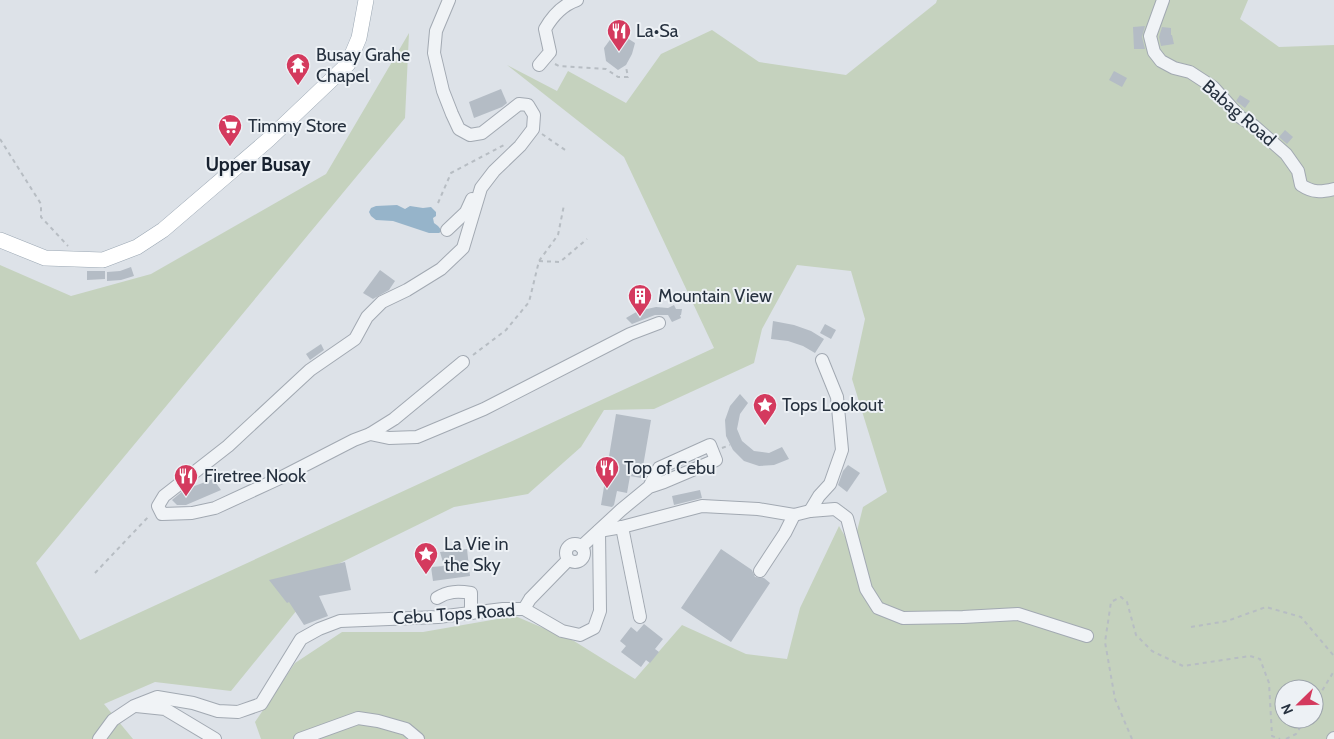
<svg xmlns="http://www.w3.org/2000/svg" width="1334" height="739" viewBox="0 0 1334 739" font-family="Cabin,sans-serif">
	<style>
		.green { fill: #c5d2be; fill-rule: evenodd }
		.water { fill: #96b4ca }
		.building { fill: #b4bcc5 }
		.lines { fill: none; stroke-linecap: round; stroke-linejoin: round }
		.minor-casing { stroke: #a2a9b2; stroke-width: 14 }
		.major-casing { stroke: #9ca8b4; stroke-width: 16 }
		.path { stroke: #b7bdc3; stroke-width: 2; stroke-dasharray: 4 4; stroke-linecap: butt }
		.minor { stroke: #f0f3f6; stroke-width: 12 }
		.major { stroke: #fff; stroke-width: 15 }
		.labels { text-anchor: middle; stroke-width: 4; stroke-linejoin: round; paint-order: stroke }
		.poi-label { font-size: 18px; fill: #26313f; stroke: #edf1f5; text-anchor: start }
		.street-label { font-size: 18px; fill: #26313f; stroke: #edf1f5 }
		.neighbourhood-label { font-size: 19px; font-weight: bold; fill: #182230; stroke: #edf1f5 }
	</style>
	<rect width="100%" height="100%" fill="#dde2e8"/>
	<path class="green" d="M 937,0 L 1248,0 L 1240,19 L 1279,47 L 1334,45 L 1334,739 L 261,739 L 255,722 L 295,663 L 342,632 L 423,632 L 515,616 L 574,641 L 635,679 L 682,625 L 746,654 L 787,659 L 800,608 L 839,526 L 870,579 L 857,531 L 863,507 L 887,492 L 852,379 L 865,319 L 851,271 L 797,265 L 762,329 L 754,363 L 654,409 L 604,410 L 581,447 L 528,494 L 454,507 L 332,567 L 231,691 L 155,682 L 104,704 L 133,739 L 0,739 L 0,265 L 71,296 L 151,274 L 326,174 L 409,33 L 405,118 L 36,563 L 80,640 L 714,348 L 624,157 L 507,65 L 557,91 L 568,71 L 626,103 L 661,54 L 712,30 L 759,62 L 846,75 L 936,3 ZM 1284,689 L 1314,689 L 1314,719 L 1284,719 Z"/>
	<path class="water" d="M 397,205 L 405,209 L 410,206 L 423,208 L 431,207 L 436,212 L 436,216 L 433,218 L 434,223 L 438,226 L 442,231 L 439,233 L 429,233 L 393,221 L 376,220 L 371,216 L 369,212 L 371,208 L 376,206 Z"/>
	<g class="building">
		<path d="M 1145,26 L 1142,37 L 1145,49 L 1134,49 L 1133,27 Z"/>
		<path d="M 1162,27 L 1171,28 L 1171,35 L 1172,35 L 1174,44 L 1161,46 L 1159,37 Z"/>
		<path d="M 624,36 L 635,43 L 632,54 L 626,65 L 618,70 L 606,61 L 604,48 L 612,37 Z"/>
		<path d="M 1114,71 L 1127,78 L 1122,87 L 1109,80 Z"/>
		<path d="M 501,89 L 507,103 L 502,107 L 474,118 L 469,102 Z"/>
		<path d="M 1240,95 L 1250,101 L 1245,108 L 1236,101 Z"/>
		<path d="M 1285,130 L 1293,137 L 1287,144 L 1279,137 Z"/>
		<path d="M 131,267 L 134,276 L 121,280 L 107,281 L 107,272 L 120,271 Z"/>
		<path d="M 380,270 L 395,281 L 389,290 L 373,299 L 363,293 Z"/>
		<path d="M 87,271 L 105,271 L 105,279 L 87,280 Z"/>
		<path d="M 674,305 L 676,309 L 682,309 L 681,315 L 680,315 L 681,318 L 672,322 L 668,315 L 655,315 L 632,324 L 626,318 L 638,311 L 656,307 L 668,308 Z"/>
		<path d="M 773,321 L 794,325 L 811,331 L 824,339 L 815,353 L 803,346 L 788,341 L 771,339 Z"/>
		<path d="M 825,324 L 836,330 L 831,339 L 820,333 Z"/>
		<path d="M 321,344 L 324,350 L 310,360 L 306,354 Z"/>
		<path d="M 740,394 L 748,403 L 740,414 L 737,429 L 742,441 L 754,451 L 769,453 L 782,447 L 789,459 L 774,465 L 759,466 L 744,461 L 733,450 L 726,436 L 725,420 L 730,406 Z"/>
		<path d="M 616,414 L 651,420 L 641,478 L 630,476 L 627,493 L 617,491 L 614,505 L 612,507 L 601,505 Z"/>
		<path d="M 848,465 L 860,473 L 847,492 L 838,485 L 843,471 Z"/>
		<path d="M 213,479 L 221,490 L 186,505 L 177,505 L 172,500 L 184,490 Z"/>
		<path d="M 700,490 L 702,498 L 674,505 L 672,496 Z"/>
		<path d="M 467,549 L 470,576 L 433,581 L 431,567 L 444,566 L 440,552 Z"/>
		<path d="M 721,549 L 752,570 L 755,577 L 764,578 L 770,583 L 731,642 L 681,608 Z"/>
		<path d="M 345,562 L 351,590 L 319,596 L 328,616 L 304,625 L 289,602 L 287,603 L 269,580 Z"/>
		<path d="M 644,624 L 663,639 L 655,649 L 659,652 L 650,663 L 646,660 L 641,667 L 621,652 L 626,646 L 620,641 L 631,627 L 637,632 Z"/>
	</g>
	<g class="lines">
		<g class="minor-casing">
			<g id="minor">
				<path d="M 449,0 L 436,31 L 434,53 L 443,91 L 452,114 L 459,129 L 470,135 L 482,133 L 519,104 L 528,105 L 534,115 L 533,129 L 520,146 L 494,171 L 481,188 L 463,248 L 441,269 L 407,290 L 382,302 L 367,317 L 355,339 L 310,370 L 228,446 L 164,496 L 158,506 L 162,514 L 192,513 L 215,508 L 280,478 L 354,440 L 370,434 L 389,438 L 417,437 L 484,409 L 630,334 L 659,323"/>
				<path d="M 1163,0 L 1150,36 L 1154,52 L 1161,61 L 1174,68 L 1190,72 L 1213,87 L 1240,117 L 1254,126 L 1286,154 L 1298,171 L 1301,185 C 1313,193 1321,192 1334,189"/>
				<path d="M 539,65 L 550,52 L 545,29 C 553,15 562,5 577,0"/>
				<path d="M 447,230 L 466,212 L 472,199"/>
				<path d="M 370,434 L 394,419 L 463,362"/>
				<path d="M 810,511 L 819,496 L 830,484 L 842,450 L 837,397 L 822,360"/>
				<path d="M 622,527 L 640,617"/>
				<path d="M 599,531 L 622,527 L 702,506 L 758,509 L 794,515 L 810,511 L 835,509 L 847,518 L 866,589 L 878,608 L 903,618 L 963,617 L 1018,614 L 1087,636"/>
				<circle cx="575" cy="553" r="9"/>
				<path d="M 581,547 L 621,510 L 649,487 L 664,482 L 716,460 L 710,445 L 659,468 L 649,487"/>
				<path d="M 760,571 L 785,533 L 794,515"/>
				<path d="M 437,598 C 448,591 458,591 471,593 L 471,613"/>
				<path d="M 524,609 L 530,599 L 568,560"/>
				<path d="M 136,706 L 165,709 L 215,739"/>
				<path d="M 99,739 L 113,720 L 134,706 L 157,697 L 193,703 L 218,711 L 238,712 L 261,704 L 301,639 L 319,629 L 340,621 L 438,617 L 503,609 L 524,609 L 562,631 L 580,635 L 594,628 L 600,611 L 599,531"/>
				<path d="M 300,739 L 358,718 L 378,721 L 406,729 L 418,739"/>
				<path d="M 1333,739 L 1334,738"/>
			</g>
		</g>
		<g class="major-casing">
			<path id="major" d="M 0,240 L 45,258 L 103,260 L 137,247 L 163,230 L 268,140 L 348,64 L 359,38 L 366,0"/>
		</g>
		<g class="path">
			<path d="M 555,64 L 559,66 L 606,69 L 618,77 L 628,77 L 626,67"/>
			<path d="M 542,134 L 568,152"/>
			<path d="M 0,139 L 41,204 L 41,217 L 68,246"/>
			<path d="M 438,203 L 451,173 L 504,145"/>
			<path d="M 539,261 L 560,262 L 587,239"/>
			<path d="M 473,355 L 506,330 L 529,302 L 539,261 L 558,235 L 564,205"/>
			<path d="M 722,448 L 730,445"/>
			<path d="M 95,573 L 150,515"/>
			<path d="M 1191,627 L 1227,621 L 1266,607 L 1301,617 L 1334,656"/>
			<path d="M 1314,704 L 1334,671"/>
			<path d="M 1132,739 L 1115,699 L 1105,642 L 1111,602 L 1121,597 L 1127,602 L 1136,635 L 1152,651 L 1183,666 L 1250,656 L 1260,659 L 1269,683 L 1272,736 L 1280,739"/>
			<path d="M 1286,739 L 1296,734 L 1305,719"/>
		</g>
		<use href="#minor" class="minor"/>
		<use href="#major" class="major"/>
	</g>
	<defs>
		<g id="restaurant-pin" transform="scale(1.25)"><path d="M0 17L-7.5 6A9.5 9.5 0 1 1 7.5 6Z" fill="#d43a5e" stroke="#edf1f5"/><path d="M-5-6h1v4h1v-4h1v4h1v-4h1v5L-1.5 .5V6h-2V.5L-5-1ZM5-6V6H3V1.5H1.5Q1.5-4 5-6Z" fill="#fff"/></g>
		<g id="temple-pin" transform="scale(1.25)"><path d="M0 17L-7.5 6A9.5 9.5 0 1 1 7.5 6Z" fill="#d43a5e" stroke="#edf1f5"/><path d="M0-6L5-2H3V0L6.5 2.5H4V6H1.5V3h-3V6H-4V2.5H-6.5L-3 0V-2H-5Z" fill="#fff"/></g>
		<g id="supermarket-pin" transform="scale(1.25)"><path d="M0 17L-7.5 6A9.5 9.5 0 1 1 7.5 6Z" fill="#d43a5e" stroke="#edf1f5"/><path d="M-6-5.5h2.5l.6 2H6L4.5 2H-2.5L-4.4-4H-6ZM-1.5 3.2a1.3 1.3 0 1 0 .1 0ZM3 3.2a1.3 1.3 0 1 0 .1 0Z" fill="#fff"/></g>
		<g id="building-pin" transform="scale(1.25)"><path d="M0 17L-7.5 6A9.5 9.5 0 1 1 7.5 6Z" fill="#d43a5e" stroke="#edf1f5"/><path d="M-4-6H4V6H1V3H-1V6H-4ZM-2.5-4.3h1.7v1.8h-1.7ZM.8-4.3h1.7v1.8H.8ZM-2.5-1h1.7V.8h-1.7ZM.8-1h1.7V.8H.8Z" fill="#fff"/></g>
		<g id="sight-pin" transform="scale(1.25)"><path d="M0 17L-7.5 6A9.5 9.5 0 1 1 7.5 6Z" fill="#d43a5e" stroke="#edf1f5"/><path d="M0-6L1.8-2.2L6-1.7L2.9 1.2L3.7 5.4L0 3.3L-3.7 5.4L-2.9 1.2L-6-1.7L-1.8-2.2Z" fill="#fff"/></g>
	</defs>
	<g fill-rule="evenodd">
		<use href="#restaurant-pin" x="619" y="31"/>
		<use href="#temple-pin" x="298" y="65"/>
		<use href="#supermarket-pin" x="230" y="126"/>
		<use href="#building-pin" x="640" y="296"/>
		<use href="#sight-pin" x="765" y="405"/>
		<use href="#restaurant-pin" x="607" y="468"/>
		<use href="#restaurant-pin" x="186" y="476"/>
		<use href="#sight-pin" x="426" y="554"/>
	</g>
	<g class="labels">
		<g class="poi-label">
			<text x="636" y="37">La•Sa</text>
			<text x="316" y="61">Busay Grahe<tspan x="316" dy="21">Chapel</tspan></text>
			<text x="248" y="132">Timmy Store</text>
			<text x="658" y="302">Mountain View</text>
			<text x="782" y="411">Tops Lookout</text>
			<text x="624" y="474">Top of Cebu</text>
			<text x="204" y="482">Firetree Nook</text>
			<text x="444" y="550">La Vie in<tspan x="444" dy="21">the Sky</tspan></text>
		</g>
		<g class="street-label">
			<text transform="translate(1239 113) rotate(41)" y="6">Babag Road</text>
			<text transform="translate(454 614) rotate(-4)" y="6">Cebu Tops Road</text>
		</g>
		<g class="neighbourhood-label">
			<text x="258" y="171">Upper Busay</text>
		</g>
	</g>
	<g transform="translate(1299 704) rotate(247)"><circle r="24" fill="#edf1f5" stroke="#9da4ac"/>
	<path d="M0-4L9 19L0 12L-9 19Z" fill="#d43a5e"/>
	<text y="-8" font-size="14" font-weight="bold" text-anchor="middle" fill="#26313f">N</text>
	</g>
</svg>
